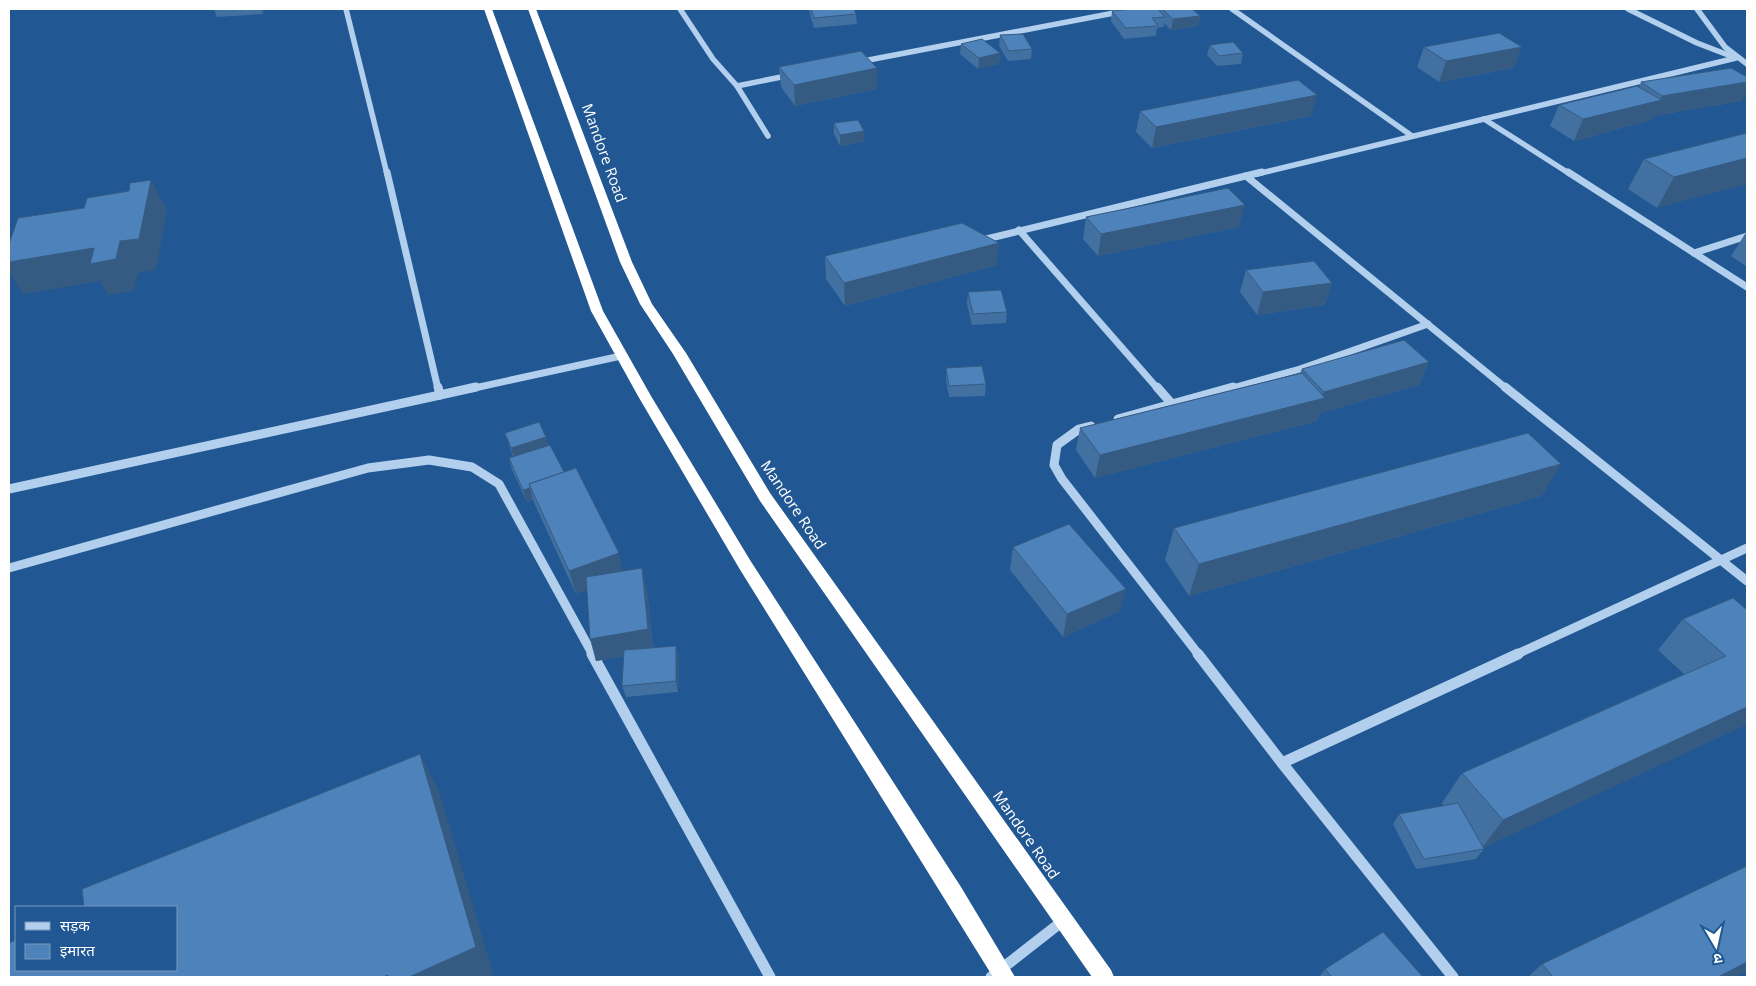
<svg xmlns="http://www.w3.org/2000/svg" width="1756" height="986" viewBox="0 0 1756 986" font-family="'Open Sans','Noto Sans Devanagari',sans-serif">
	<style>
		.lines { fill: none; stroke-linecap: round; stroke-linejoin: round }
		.minor-far3 { stroke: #b2cfed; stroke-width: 5.5 }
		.minor-far2 { stroke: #b2cfed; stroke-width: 7 }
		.minor-far1 { stroke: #b2cfed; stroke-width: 9 }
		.minor { stroke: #b2cfed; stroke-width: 11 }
		.highway { fill: #fff; fill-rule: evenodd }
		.wall { fill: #4270a0 }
		.shaded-wall { fill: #365b82 }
		.building { fill: #4d82ba; stroke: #365b82 }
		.labels { text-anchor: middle; stroke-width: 5; stroke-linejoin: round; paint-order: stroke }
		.street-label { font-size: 15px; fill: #fff; stroke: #215792 }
	</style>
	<rect width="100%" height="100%" fill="#215792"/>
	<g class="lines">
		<g class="minor-far3">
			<path d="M 346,9 L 387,174"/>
			<path d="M 680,9 L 713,59 L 737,86"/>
			<path d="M 1232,9 L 1412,136"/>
			<path d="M 1697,9 L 1725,47 L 1747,64"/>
			<path d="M 858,62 L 1135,9"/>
			<path d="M 1484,119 L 1570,174"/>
			<path d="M 768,136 L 737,86 L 791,75"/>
			<path d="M 1257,174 L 1736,58 L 1697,43 L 1628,9"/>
		</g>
		<g class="minor-far2">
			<path d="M 387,172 L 438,389"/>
			<path d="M 1568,172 L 1747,287"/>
			<path d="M 1246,176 L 1507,389"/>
			<path d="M 1019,230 L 1158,389"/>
			<path d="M 978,241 L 1262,172"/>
			<path d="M 1694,253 L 1747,236"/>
			<path d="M 470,389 L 621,356"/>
			<path d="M 1229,389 L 1300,369 L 1428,324"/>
		</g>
		<g class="minor-far1">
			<path d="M 438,387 L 440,395 L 476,387"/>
			<path d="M 1157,387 L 1172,404 L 1233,387"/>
			<path d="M 1505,387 L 1747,581"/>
			<path d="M 1118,419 L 1172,404"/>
			<path d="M 1091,426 L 1079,429 L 1057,445 L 1054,465 L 1062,479 L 1199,655"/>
			<path d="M 9,489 L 440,395"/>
			<path d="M 9,568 L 368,468 L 429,460 L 472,467 L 499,484 L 593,655"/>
			<path d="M 1515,655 L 1747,548"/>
		</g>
		<g class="minor">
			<path d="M 592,654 L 770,977"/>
			<path d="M 1198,654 L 1282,763 L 1518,654"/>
			<path d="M 1282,763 L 1453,977"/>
			<path d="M 991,977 L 1064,920"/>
		</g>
		<g class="highway">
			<path d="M 484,9 L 492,9 L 603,311 L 651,396 L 750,560 L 961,887 L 1015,977 L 993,977 L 739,568 L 638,396 L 591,311 Z"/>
			<path d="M 528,9 L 536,9 L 632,262 L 652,304 L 686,353 L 770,493 L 1111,970 L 1114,977 L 1092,977 L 760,501 L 673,354 L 640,304 L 620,262 Z"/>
		</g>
	</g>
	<g class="wall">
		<path d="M 214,9 L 265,9 L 263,14 L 217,17 Z"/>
		<path d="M 809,9 L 854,9 L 856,14 L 857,24 L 814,28 L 810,15 Z"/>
		<path d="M 1134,9 L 1192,9 L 1200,16 L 1198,26 L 1171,30 L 1164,23 L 1164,27 L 1157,28 L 1156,36 L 1124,39 L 1111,21 L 1112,11 Z"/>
		<path d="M 1000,35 L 1032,49 L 1031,59 L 1008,61 L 999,46 Z"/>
		<path d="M 961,44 L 1000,53 L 999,64 L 978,69 L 960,54 Z"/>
		<path d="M 1210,45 L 1243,53 L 1241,64 L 1217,66 L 1207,55 Z"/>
		<path d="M 1424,47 L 1514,68 L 1439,82 L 1417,67 Z"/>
		<path d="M 779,67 L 877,89 L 795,106 L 781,87 Z"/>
		<path d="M 1641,82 L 1742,101 L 1653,116 L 1651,120 L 1574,141 L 1550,126 L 1559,105 L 1639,87 Z"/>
		<path d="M 1140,111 L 1311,116 L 1152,148 L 1136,132 Z"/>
		<path d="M 834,123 L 864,142 L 840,146 L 834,134 Z"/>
		<path d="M 1747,133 L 1657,208 L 1628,189 L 1644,159 Z"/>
		<path d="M 1086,217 L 1239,227 L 1098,256 L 1083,239 Z"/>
		<path d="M 1747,233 L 1747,267 L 1731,256 L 1745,234 Z"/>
		<path d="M 825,256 L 997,265 L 845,306 L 826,279 Z"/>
		<path d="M 1246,270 L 1332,283 L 1325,305 L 1257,315 L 1240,292 Z"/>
		<path d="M 968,292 L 1007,312 L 1006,323 L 972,325 L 967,304 Z"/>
		<path d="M 1429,362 L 1419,385 L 1320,413 L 1317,421 L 1095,478 L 1076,450 L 1080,428 L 1300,373 L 1302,369 Z"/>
		<path d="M 946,368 L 986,384 L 985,396 L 949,397 L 946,380 Z"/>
		<path d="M 505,433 L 546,437 L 548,445 L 564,472 L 623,571 L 642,568 L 647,591 L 653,648 L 676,646 L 679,657 L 678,692 L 626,697 L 622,686 L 624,656 L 596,661 L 587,589 L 576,594 L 536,507 L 533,500 L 527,502 L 512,470 L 509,458 L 513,457 Z"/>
		<path d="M 1542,496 L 1189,596 L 1165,560 L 1174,528 Z"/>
		<path d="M 1013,547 L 1120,611 L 1063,637 L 1010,570 Z"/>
		<path d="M 1747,610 L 1747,724 L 1483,847 L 1484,849 L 1476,859 L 1416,869 L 1393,824 L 1399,814 L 1444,806 L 1442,803 L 1462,773 L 1684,674 L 1658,650 L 1683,619 Z"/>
		<path d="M 1747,866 L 1747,971 L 1734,977 L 1528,977 L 1542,964 Z"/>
		<path d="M 1325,969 L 1423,977 L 1319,977 Z"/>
	</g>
	<g class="shaded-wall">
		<path d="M 261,9 L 265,9 L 263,14 Z"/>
		<path d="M 1200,16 L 1198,26 L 1171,30 L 1173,19 Z"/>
		<path d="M 1522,47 L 1514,68 L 1439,82 L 1446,61 Z"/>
		<path d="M 1000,53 L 999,64 L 978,69 L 979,58 Z"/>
		<path d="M 877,68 L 877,89 L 795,106 L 794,85 Z"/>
		<path d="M 1747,82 L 1747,92 L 1742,101 L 1653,116 L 1651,120 L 1574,141 L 1583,119 L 1660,100 L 1662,96 Z"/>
		<path d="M 1317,95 L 1311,116 L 1152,148 L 1156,127 Z"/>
		<path d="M 864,131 L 864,142 L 840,146 L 840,135 Z"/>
		<path d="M 1747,158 L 1747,184 L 1657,208 L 1674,177 Z"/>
		<path d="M 151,180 L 167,210 L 156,270 L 138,273 L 134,291 L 108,295 L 100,281 L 23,294 L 9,272 L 9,262 Z"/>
		<path d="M 1245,205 L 1239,227 L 1098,256 L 1101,234 Z"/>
		<path d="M 999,243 L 997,265 L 845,306 L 844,283 Z"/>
		<path d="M 1332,283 L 1325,305 L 1257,315 L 1263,292 Z"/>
		<path d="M 1429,362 L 1419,385 L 1320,413 L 1317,421 L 1095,478 L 1100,455 L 1321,399 L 1324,392 Z"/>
		<path d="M 546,437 L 549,449 L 515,460 L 511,448 Z"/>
		<path d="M 1561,464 L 1542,496 L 1189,596 L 1199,564 Z"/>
		<path d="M 530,488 L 533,500 L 527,502 L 523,490 Z"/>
		<path d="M 619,553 L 624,575 L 576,594 L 569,571 Z"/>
		<path d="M 642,568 L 647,591 L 653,651 L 596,661 L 590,639 Z"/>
		<path d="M 1126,589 L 1120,611 L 1063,637 L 1067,614 Z"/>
		<path d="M 676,646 L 679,657 L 678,692 L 676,681 Z"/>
		<path d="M 1747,707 L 1747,724 L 1481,849 L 1503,820 Z"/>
		<path d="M 420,754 L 439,791 L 494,977 L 409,977 Z"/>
		<path d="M 1747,962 L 1747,971 L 1734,977 L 1718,977 Z"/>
	</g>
	<g class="building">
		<path d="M 811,9 L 854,9 L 856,14 L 814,18 Z"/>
		<path d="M 1134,9 L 1158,9 L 1165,17 L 1152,18 L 1158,26 L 1126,28 L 1112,11 Z"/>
		<path d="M 1162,9 L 1192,9 L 1200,16 L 1173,19 Z"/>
		<path d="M 1499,33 L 1522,47 L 1446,61 L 1424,47 Z"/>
		<path d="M 1023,34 L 1032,49 L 1009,51 L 1000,35 Z"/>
		<path d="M 982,39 L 1000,53 L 979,58 L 961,44 Z"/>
		<path d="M 1233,42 L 1243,53 L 1219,56 L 1210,45 Z"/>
		<path d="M 861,51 L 877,68 L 794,85 L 779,67 Z"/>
		<path d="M 1731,68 L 1747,77 L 1747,82 L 1662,96 L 1641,82 Z"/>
		<path d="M 1298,80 L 1317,95 L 1156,127 L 1140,111 Z"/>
		<path d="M 1637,86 L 1662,100 L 1583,119 L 1559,105 Z"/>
		<path d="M 858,120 L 864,131 L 840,135 L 834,123 Z"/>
		<path d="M 1747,133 L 1747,158 L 1674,177 L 1644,159 Z"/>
		<path d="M 151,180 L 139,239 L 120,241 L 116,259 L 90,264 L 94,248 L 9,262 L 9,244 L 18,218 L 84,208 L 87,198 L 129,191 L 130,183 Z"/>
		<path d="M 1228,188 L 1245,205 L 1101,234 L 1086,217 Z"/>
		<path d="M 962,223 L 999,243 L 844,283 L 825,256 Z"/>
		<path d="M 1314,261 L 1332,283 L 1263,292 L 1246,270 Z"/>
		<path d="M 1001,290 L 1007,312 L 973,314 L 968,292 Z"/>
		<path d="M 1404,340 L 1429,362 L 1324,392 L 1302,369 Z"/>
		<path d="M 982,366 L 986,384 L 949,386 L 946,368 Z"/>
		<path d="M 1302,373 L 1325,398 L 1100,455 L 1080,428 Z"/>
		<path d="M 539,422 L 546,437 L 511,448 L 505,433 Z"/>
		<path d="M 1528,433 L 1561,464 L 1199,564 L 1174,528 Z"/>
		<path d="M 550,445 L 564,472 L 529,484 L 530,488 L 523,490 L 509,458 Z"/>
		<path d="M 576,468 L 619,553 L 569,571 L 529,484 Z"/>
		<path d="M 1069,524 L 1126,589 L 1067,614 L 1013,547 Z"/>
		<path d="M 642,568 L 648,629 L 590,639 L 586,577 Z"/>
		<path d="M 1733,598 L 1747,610 L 1747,707 L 1503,820 L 1462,773 L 1726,656 L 1683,619 Z"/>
		<path d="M 676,646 L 676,681 L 622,686 L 624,650 Z"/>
		<path d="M 420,754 L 476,947 L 409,977 L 388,977 L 388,975 L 383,977 L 9,977 L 9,943 L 16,940 L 16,970 L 176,970 L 176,907 L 84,907 L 82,889 Z"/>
		<path d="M 1458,803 L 1484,849 L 1424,859 L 1399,814 Z"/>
		<path d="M 1747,866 L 1747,962 L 1718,977 L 1553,977 L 1542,964 Z"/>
		<path d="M 1383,932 L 1423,977 L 1332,977 L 1325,969 Z"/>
	</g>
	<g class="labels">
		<g class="street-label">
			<text transform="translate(604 153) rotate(70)" y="5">Mandore Road</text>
			<text transform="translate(793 505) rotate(56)" y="5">Mandore Road</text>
			<text transform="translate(1026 835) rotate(55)" y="5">Mandore Road</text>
		</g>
	</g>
	<rect width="1756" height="986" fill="none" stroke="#ffffff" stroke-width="20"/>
	<rect x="15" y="906" width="162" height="65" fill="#215792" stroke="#7a9abe"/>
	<rect x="25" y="922" width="25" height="8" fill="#b2cfed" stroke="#7a9abe"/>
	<text x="60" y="931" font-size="15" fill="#ffffff">सड़क</text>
	<rect x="25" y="944" width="25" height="15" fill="#4d82ba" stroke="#7a9abe"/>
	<text x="60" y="956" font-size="15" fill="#ffffff">इमारत</text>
	<g transform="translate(1716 946) rotate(171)" stroke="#215792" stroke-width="4" paint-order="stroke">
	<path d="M0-4L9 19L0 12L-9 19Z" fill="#ffffff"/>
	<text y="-8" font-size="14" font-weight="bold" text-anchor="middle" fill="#ffffff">उ</text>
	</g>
</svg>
